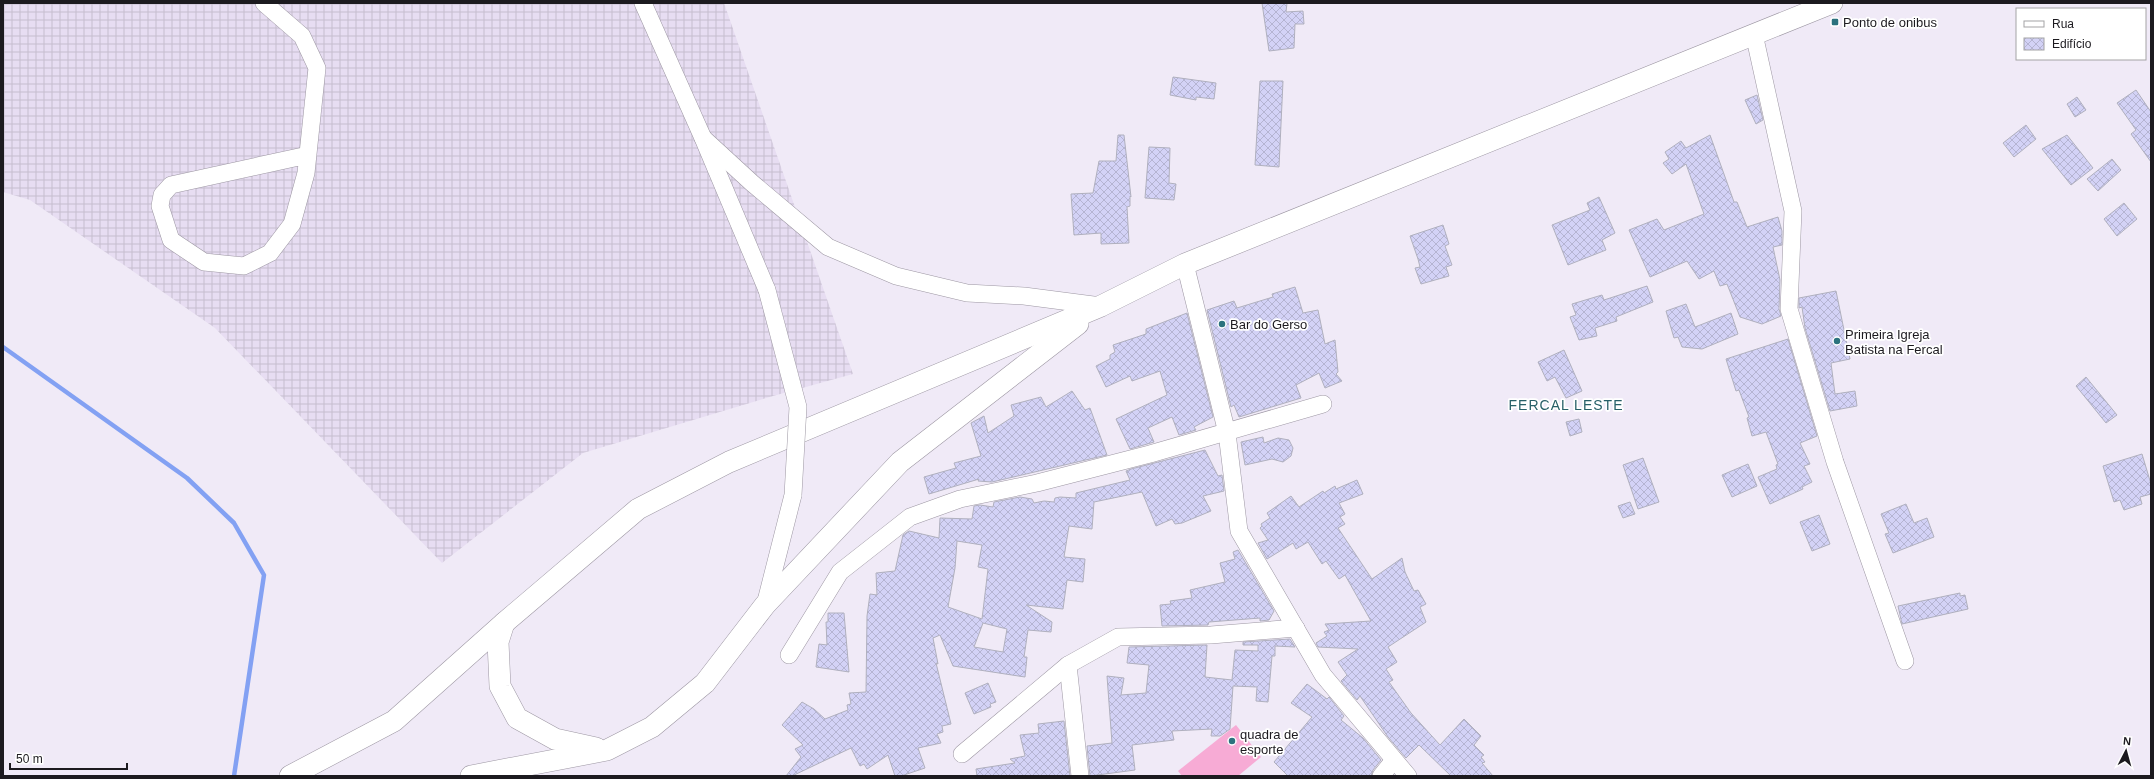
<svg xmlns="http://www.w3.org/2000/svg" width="2154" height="779" viewBox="0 0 2154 779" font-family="Arial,sans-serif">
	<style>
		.industrial { fill: url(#industrial-grid) }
		.pitch { fill: #f7abd5 }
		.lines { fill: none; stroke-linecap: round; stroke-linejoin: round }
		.stream { stroke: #83a1f3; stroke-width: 4.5 }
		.building { fill: url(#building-cross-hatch); stroke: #b0b0be; fill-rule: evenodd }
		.minor-casing { stroke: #9d97a3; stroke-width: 18 }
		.major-casing { stroke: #9d97a3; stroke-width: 22 }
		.minor { stroke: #fff; stroke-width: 17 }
		.major { stroke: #fff; stroke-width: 21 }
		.minor-bridge-casing { stroke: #9d97a3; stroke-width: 18; stroke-linecap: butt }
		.minor-bridge { stroke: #fff; stroke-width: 17 }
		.poi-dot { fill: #2b727e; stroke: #fff; stroke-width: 1.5 }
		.labels { text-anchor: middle; stroke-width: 3.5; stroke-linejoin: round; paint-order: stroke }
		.poi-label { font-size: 13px; fill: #1c1a1f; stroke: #fff; text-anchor: start }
		.neighbourhood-label { font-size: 14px; letter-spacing: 1px; fill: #275f68; stroke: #fff }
	</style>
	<defs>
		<pattern id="industrial-grid" width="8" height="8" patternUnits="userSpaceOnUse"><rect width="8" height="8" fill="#e7ddf2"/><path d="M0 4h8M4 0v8" fill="none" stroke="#c6bdcf"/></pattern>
		<pattern id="building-cross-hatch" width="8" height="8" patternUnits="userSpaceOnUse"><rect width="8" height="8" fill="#d3d2f6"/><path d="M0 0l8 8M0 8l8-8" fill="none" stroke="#b5b4d2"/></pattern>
	</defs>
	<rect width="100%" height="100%" fill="#f0eaf7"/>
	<path class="industrial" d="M 3,3 L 724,3 L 853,374 L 773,396 L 583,453 L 442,563 L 215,328 L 30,200 L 3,192 Z"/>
	<path class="pitch" d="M 1236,725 L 1261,757 L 1238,776 L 1182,776 L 1178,771 Z"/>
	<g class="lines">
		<path class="stream" d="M 3,347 L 187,478 L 234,523 L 264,575 L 234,776"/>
	</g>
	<g class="building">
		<path d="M 1262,3 L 1287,3 L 1286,12 L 1303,11 L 1304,24 L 1295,24 L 1294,48 L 1269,51 Z"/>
		<path d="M 1173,77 L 1216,83 L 1214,99 L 1196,97 L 1196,100 L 1170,95 Z"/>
		<path d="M 1260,81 L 1283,81 L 1279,167 L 1255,165 Z"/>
		<path d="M 2136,90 L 2151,112 L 2151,162 L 2131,134 L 2136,130 L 2117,103 Z"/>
		<path d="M 1757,95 L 1763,120 L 1756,124 L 1745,100 Z"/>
		<path d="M 2077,97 L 2086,110 L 2075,117 L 2067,104 Z"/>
		<path d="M 2026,125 L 2036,139 L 2014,157 L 2003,143 Z"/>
		<path d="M 1118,135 L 1124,135 L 1131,197 L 1130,196 L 1130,206 L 1127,207 L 1129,243 L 1101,244 L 1101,233 L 1074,235 L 1071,194 L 1093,193 L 1099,161 L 1116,161 Z"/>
		<path d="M 1710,135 L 1734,202 L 1737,202 L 1747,227 L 1778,217 L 1782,231 L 1782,245 L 1773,247 L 1780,280 L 1779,309 L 1781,316 L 1762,324 L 1740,317 L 1727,284 L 1720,286 L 1714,271 L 1699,279 L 1687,261 L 1650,277 L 1629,230 L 1657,219 L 1664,230 L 1704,214 L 1686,164 L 1672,174 L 1663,163 L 1669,159 L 1665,152 L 1681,141 L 1686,148 Z"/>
		<path d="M 2067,135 L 2093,168 L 2071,185 L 2042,149 Z"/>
		<path d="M 1149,147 L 1170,148 L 1169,183 L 1176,184 L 1174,200 L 1145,198 Z"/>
		<path d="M 2112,159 L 2121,170 L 2098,191 L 2087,179 Z"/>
		<path d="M 1599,197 L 1615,233 L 1602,240 L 1606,250 L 1568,265 L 1552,225 L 1590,210 L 1587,203 Z"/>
		<path d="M 2124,203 L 2137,219 L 2117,236 L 2104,219 Z"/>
		<path d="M 1443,225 L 1449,244 L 1445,246 L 1452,265 L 1446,267 L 1449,276 L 1421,284 L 1415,268 L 1420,267 L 1418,259 L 1410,236 Z"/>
		<path d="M 1647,286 L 1653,302 L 1616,317 L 1617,321 L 1595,328 L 1597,336 L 1579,340 L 1570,317 L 1576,315 L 1572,304 L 1602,295 L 1604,300 Z"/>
		<path d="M 1295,287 L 1303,313 L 1318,310 L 1325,344 L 1335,340 L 1338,372 L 1336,374 L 1342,381 L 1325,388 L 1319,373 L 1296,385 L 1301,398 L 1239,417 L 1234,405 L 1231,407 L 1207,310 L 1234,301 L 1237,308 L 1273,297 L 1272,294 Z"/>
		<path d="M 1836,291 L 1850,359 L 1831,363 L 1835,394 L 1855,391 L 1857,406 L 1830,411 L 1805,328 L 1802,307 L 1799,308 L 1799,298 Z"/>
		<path d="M 1686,304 L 1695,327 L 1731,313 L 1738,334 L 1702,349 L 1682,347 L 1678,337 L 1674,338 L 1666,311 Z"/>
		<path d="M 1187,313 L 1213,417 L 1194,427 L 1196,430 L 1179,435 L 1172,417 L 1148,428 L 1154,442 L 1130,449 L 1116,419 L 1167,395 L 1160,371 L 1132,381 L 1130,376 L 1106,387 L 1096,366 L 1110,359 L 1110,355 L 1115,352 L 1113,345 L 1146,334 L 1146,329 Z"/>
		<path d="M 1788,339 L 1817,436 L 1800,443 L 1810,464 L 1804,466 L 1812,482 L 1802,487 L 1803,489 L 1770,504 L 1758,477 L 1777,469 L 1776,465 L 1778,464 L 1766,432 L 1752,436 L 1747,418 L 1749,417 L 1739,390 L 1736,391 L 1726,359 Z"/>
		<path d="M 1564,350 L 1582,391 L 1566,398 L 1555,377 L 1547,381 L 1538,362 Z"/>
		<path d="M 2086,377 L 2117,415 L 2106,423 L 2076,386 Z"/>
		<path d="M 1072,391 L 1085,410 L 1090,408 L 1107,455 L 992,482 L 978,481 L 979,479 L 929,494 L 924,477 L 956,468 L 954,463 L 981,456 L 971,423 L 984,416 L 988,433 L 1014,416 L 1011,405 L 1041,397 L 1046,407 Z"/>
		<path d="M 1579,419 L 1582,432 L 1570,436 L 1566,422 Z"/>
		<path d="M 1263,437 L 1264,443 L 1278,438 L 1289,440 L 1293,448 L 1291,456 L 1283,462 L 1272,459 L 1245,465 L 1241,442 Z"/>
		<path d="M 1205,450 L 1218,476 L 1222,475 L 1224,491 L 1203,496 L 1211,511 L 1182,523 L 1175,524 L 1172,519 L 1156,526 L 1142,492 L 1094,502 L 1092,529 L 1069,526 L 1064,557 L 1085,559 L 1083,582 L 1067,580 L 1063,609 L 1026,605 L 1052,622 L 1051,632 L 1028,630 L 1024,657 L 1027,657 L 1025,677 L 953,666 L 940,635 L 933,638 L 938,664 L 936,663 L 951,724 L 942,726 L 943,732 L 937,734 L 941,743 L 918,748 L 925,768 L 901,776 L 895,776 L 888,755 L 867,769 L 864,764 L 860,766 L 851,748 L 792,776 L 786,776 L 801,757 L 795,749 L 803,745 L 782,725 L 802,702 L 814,709 L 825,719 L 848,710 L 847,705 L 851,704 L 849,693 L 866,692 L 867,616 L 870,594 L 877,595 L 876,573 L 895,571 L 903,535 L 909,531 L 939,538 L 940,518 L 972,519 L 974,506 L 980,505 L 993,507 L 994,502 L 1020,497 L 1032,499 L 1034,503 L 1044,501 L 1054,502 L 1055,498 L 1060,497 L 1076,498 L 1076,493 L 1130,480 L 1126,471 L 1131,469 ZM 957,541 L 982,545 L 978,567 L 988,569 L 982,619 L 948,607 L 955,568 ZM 983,623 L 1007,629 L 1003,652 L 974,647 Z"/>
		<path d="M 2142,454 L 2151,484 L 2151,494 L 2140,497 L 2142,504 L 2124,510 L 2120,500 L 2114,502 L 2103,466 Z"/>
		<path d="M 1643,458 L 1659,502 L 1638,509 L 1623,465 Z"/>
		<path d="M 1748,464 L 1757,486 L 1732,497 L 1722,475 Z"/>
		<path d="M 1357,480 L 1363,494 L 1339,503 L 1345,514 L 1340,517 L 1345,524 L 1338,528 L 1372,579 L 1402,558 L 1405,572 L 1414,591 L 1418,590 L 1426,604 L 1420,607 L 1426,622 L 1388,647 L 1397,662 L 1386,669 L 1393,680 L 1389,682 L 1411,713 L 1440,745 L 1464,719 L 1481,736 L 1474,745 L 1484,755 L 1481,757 L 1485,762 L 1482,763 L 1493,776 L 1451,776 L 1419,745 L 1406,758 L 1388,737 L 1360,696 L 1357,700 L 1341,681 L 1347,675 L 1338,662 L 1358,649 L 1318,647 L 1316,643 L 1327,636 L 1324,632 L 1329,630 L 1325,624 L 1371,621 L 1345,575 L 1339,579 L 1326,561 L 1322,564 L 1308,542 L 1296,549 L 1293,543 L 1267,559 L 1258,543 L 1268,540 L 1260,528 L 1262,526 L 1261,524 L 1270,518 L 1267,513 L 1291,496 L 1299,507 L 1323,491 L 1324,493 L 1335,486 L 1336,489 Z"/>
		<path d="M 1630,502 L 1635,514 L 1623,518 L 1618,506 Z"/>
		<path d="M 1906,504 L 1914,523 L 1927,518 L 1934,537 L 1893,553 L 1885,534 L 1889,533 L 1881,514 Z"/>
		<path d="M 1819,515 L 1830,544 L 1812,551 L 1800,522 Z"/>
		<path d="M 1238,550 L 1274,611 L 1269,620 L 1260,621 L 1260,618 L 1209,622 L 1208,625 L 1162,626 L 1160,605 L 1171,604 L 1170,601 L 1192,598 L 1190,590 L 1225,582 L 1220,563 L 1235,559 L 1233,552 Z"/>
		<path d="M 1960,593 L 1960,596 L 1965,595 L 1968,609 L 1902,624 L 1898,606 Z"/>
		<path d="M 828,613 L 844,613 L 849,672 L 816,667 L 819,644 L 827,645 L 826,622 L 828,622 Z"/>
		<path d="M 1290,639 L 1295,647 L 1275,646 L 1275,656 L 1272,656 L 1268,702 L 1256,701 L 1257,687 L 1233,686 L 1230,729 L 1220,736 L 1211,736 L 1212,729 L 1172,731 L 1174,740 L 1132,745 L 1135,770 L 1090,776 L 1087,746 L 1112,743 L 1107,676 L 1124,678 L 1121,695 L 1146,693 L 1149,665 L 1127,663 L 1129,647 L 1207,645 L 1205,677 L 1232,680 L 1235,650 L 1258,651 L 1258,645 L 1243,645 L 1243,642 Z"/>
		<path d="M 988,683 L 996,702 L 990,704 L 991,707 L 974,714 L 965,693 Z"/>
		<path d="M 1307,684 L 1327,699 L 1329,697 L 1344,716 L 1341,720 L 1363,738 L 1381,760 L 1373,770 L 1371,776 L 1288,776 L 1274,762 L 1312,717 L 1291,703 Z"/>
		<path d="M 1064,721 L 1070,776 L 977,776 L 976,769 L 1015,763 L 1010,759 L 1025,756 L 1020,735 L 1039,733 L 1038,724 Z"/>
	</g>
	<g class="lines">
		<g class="minor-casing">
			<g id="minor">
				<path d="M 264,3 L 302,36 L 317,68 L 306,173 L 292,224 L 270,253 L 244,266 L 204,262 L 171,240 L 160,206 L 162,195 L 171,185 L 308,155"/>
				<path d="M 643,3 L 703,138 L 767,290"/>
				<path d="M 1754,34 L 1793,211 L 1789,309 L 1835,462 L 1905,661"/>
				<path d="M 703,138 L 752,183 L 828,247 L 896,276 L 967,293 L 1024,296 L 1101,306"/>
				<path d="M 1185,264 L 1227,433 L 1239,531 L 1323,675 L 1408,776"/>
				<path d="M 765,605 L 793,495"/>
				<path d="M 789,655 L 840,572 L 910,517 L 960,499 L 1037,483 L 1150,454 L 1323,404"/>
				<path d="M 1068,665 L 1080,776"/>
				<path d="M 962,754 L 1068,665 L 1118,637 L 1211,635 L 1296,628"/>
				<path d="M 1381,776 L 1394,760"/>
			</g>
		</g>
		<g class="major-casing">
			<g id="major">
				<path d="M 504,623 L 498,642 L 500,686 L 517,718 L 555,739 L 596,748"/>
				<path d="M 290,776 L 394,721 L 504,623 L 638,509 L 729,462 L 1101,306 L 1185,264 L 1832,3"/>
				<path d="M 471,776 L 607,750 L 652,727 L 705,683 L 765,605 L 900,462 L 1078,324"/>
			</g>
		</g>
		<use href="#minor" class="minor"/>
		<use href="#major" class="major"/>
		<g class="minor-bridge-casing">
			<path id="minor-bridge" d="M 767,290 L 798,407 L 793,495"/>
		</g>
		<use href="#minor-bridge" class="minor-bridge"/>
	</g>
	<g class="poi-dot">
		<rect x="1831" y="18" width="8" height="8" rx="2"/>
		<circle cx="1222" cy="324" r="4"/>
		<circle cx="1837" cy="341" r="4"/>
		<circle cx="1232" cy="741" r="4"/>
	</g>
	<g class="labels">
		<g class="poi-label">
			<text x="1843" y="27">Ponto de onibus</text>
			<text x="1230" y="329">Bar do Gerso</text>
			<text x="1845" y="339">Primeira Igreja<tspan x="1845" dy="15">Batista na Fercal</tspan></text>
			<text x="1240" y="739">quadra de<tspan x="1240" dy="15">esporte</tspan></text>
		</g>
		<g class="neighbourhood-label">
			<text x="1566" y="410">FERCAL LESTE</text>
		</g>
	</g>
	<rect width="2154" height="779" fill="none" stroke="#1c1a1f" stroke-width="8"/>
	<rect x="2016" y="8" width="130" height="52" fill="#ffffff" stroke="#a4a3a5"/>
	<rect x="2024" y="21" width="20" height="6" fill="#ffffff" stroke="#a4a3a5"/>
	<text x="2052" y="28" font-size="12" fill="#1c1a1f">Rua</text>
	<rect x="2024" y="38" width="20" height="12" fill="url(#building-cross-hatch)" stroke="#a4a3a5"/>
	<text x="2052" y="48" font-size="12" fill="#1c1a1f">Edifício</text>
	<g transform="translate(2126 751) rotate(6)" stroke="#ffffff" stroke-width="3" paint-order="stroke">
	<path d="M0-3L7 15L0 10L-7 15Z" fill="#1c1a1f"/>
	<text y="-6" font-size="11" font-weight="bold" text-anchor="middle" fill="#1c1a1f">N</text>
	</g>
	<path d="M10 763v6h117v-6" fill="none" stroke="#1c1a1f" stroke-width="2"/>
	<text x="16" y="763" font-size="12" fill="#1c1a1f" stroke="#ffffff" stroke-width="3" paint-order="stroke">50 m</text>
</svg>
